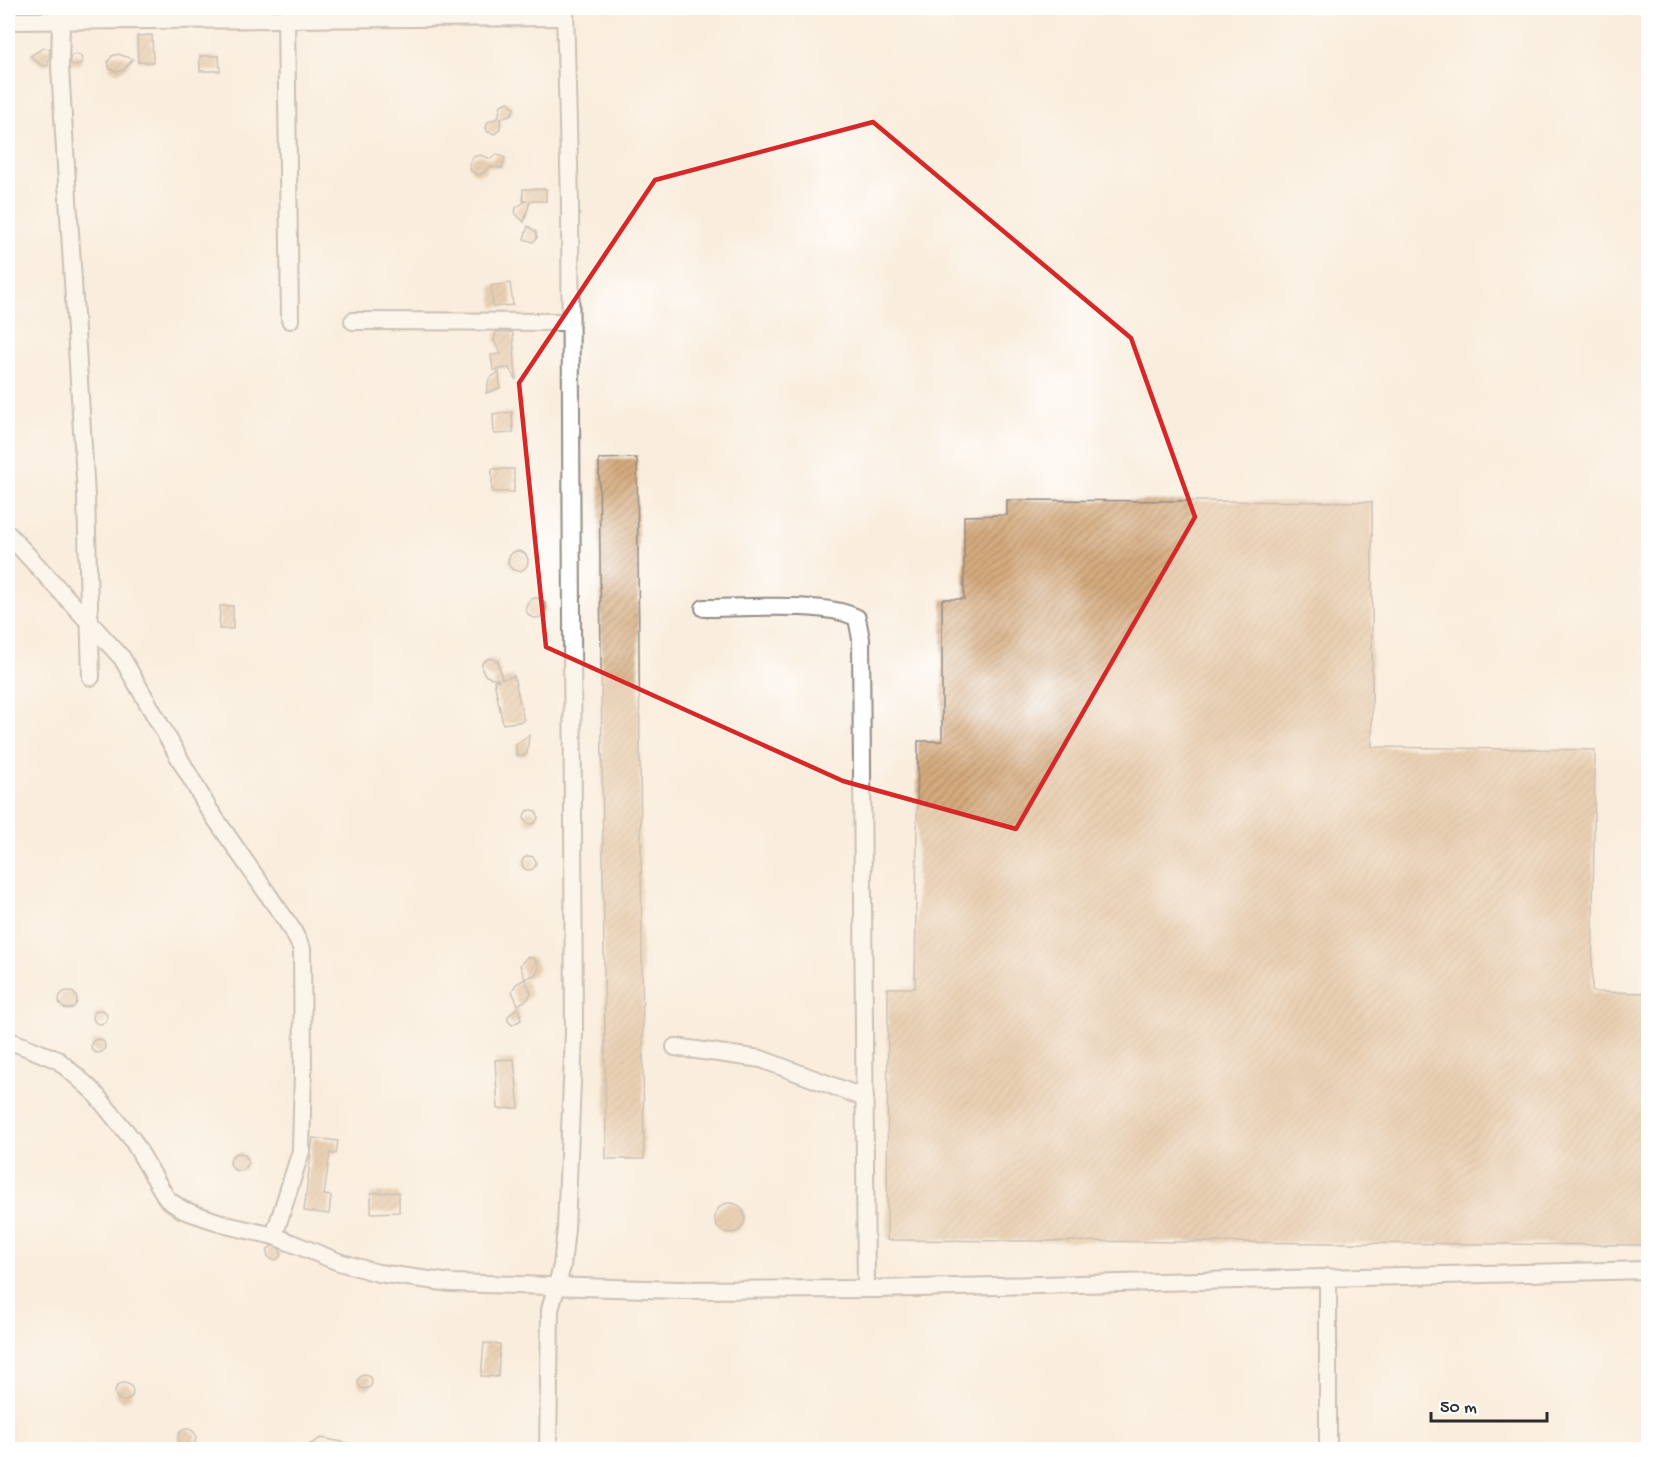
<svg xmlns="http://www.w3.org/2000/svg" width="1656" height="1457" viewBox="0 0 1656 1457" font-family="'Gochi Hand',sans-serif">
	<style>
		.building { fill: url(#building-hatch) }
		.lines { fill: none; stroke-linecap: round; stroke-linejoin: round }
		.minor-casing { stroke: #928c84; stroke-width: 20 }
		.minor { stroke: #fff; stroke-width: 16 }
		.marked { fill: none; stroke: #d62828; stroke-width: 4.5; stroke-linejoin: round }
	</style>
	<defs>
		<pattern id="building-hatch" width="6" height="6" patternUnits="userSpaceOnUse" patternTransform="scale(1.5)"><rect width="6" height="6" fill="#d6ac7f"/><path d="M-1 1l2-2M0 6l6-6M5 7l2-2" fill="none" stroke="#ae8c68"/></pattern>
	</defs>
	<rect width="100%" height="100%" fill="#fff"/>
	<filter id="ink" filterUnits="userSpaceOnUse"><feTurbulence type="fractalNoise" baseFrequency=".0167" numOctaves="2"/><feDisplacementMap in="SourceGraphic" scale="12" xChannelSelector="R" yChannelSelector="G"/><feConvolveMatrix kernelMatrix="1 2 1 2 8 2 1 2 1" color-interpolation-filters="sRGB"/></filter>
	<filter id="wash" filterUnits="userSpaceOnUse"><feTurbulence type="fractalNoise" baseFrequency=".008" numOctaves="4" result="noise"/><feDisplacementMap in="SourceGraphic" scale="24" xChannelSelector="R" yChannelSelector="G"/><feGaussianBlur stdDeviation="1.35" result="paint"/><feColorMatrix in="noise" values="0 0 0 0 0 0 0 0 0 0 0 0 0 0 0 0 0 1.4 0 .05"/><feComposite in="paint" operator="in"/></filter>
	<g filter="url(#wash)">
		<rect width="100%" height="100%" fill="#f9eddd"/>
		<g id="blocks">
			<g class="building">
				<path d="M 152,35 L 153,62 L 138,62 L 137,36 Z"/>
				<path d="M 43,48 L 50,49 L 48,66 L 41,65 L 30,56 Z"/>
				<circle cx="76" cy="60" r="6"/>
				<path d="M 118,54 L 133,59 L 124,70 L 117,72 L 110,69 L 108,62 L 112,56 Z"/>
				<path d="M 200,56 L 219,56 L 220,71 L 200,71 Z"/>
				<path d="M 509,102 L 514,108 L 512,114 L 501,118 L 500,129 L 495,134 L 488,132 L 486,128 L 488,122 L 498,118 L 501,105 Z"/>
				<path d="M 497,154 L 505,158 L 502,168 L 489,167 L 485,172 L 478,175 L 471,171 L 469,164 L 473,157 L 480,155 L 491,159 Z"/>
				<path d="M 523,189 L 546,189 L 546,201 L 530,201 L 524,222 L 515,213 L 516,208 L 526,201 L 523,201 Z"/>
				<path d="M 528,226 L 536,232 L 537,238 L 533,242 L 524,239 Z"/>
				<path d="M 510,283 L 513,305 L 493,307 L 491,286 Z"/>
				<path d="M 496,332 L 512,332 L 513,335 L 516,380 L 509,368 L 493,370 L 491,355 L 501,354 L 494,340 Z"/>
				<path d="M 499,372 L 500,388 L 486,393 L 489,379 Z"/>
				<path d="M 512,412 L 513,433 L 494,434 L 493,414 Z"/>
				<path d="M 637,458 L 644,1159 L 606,1159 L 599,459 Z"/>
				<rect x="492" y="469" width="22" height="23"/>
				<path d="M 1007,500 L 1372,502 L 1372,747 L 1595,750 L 1592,992 L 1648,993 L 1648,1245 L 887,1240 L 888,988 L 915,988 L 918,741 L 942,741 L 942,599 L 964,599 L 964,516 L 1007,515 Z"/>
				<circle cx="518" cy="561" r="10"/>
				<circle cx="536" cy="608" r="10"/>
				<path d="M 220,606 L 233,606 L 233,629 L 219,629 Z"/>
				<path d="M 489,658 L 498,661 L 502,679 L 514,676 L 524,721 L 503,724 L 494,681 L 499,680 L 486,676 L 482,670 L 482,663 Z"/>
				<path d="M 529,735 L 527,754 L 522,756 L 516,755 L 516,745 Z"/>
				<circle cx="531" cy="817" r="7"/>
				<circle cx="529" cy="863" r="7"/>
				<path d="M 527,957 L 534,958 L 539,967 L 536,974 L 525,979 L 520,965 Z"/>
				<path d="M 525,979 L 531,993 L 528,999 L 518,1005 L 512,991 L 516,984 Z"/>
				<circle cx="68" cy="1000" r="9"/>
				<path d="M 518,1007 L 521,1020 L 512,1025 L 508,1021 L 508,1016 Z"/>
				<circle cx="100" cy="1017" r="7"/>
				<circle cx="98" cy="1046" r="7"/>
				<path d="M 514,1059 L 519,1108 L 498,1109 L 495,1060 Z"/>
				<path d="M 313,1138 L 338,1141 L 336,1154 L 330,1153 L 324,1195 L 331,1196 L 329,1214 L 304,1211 Z"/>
				<circle cx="239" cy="1162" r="9"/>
				<path d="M 399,1192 L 399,1212 L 371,1213 L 371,1193 Z"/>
				<circle cx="730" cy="1218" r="15"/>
				<circle cx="274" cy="1253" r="7"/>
				<path d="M 484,1343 L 500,1344 L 498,1377 L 481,1376 Z"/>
				<circle cx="365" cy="1382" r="7"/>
				<circle cx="124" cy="1392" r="9"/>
				<circle cx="187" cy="1438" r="9"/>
				<path d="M 321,1438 L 353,1444 L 352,1449 L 302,1449 Z"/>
			</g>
		</g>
	</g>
	<g filter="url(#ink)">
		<use href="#blocks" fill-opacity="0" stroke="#928c84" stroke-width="1.5"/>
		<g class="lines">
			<g class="minor-casing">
				<g id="minor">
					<path d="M 286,17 L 290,320"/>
					<path d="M 8,21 L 565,17"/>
					<path d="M 61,22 L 60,67 L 86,496 L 91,677"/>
					<path d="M 353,321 L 570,322"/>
					<path d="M 8,534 L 122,658 L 208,808 L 292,929 L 302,949 L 303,1072 L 301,1151 L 274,1236"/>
					<path d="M 704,608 C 741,608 828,601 857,618 L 861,639 L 866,1289"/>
					<path d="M 8,1040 L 58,1060 L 93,1091 L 132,1139 L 167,1199 L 183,1210 L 230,1226 L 274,1236 L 339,1262 L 378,1273 L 451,1283 L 678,1290 L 877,1289 L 1648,1270"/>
					<path d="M 675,1047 L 761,1059 L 865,1098"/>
					<path d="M 1328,1277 L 1328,1450"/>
					<path d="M 548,1450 L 550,1310 L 562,1266 L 566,1229 L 574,1033 L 570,203 L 565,8"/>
				</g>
			</g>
			<use href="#minor" class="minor"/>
		</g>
	</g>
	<path d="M0 0H1656V1457H0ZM 873,122 L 1131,338 L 1195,517 L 1016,829 L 843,781 L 546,647 L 519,383 L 655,180 Z" fill="#f9eddd" fill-opacity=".55" fill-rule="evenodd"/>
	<path class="marked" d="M 873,122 L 1131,338 L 1195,517 L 1016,829 L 843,781 L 546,647 L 519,383 L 655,180 Z"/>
	<rect width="1656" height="1457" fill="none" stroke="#fff" stroke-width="30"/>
	<path d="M1431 1412v9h116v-9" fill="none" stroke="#2b2b2b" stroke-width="3"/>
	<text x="1440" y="1412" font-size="18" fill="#2b2b2b" stroke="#ffffff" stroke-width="4.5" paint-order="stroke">50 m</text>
</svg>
